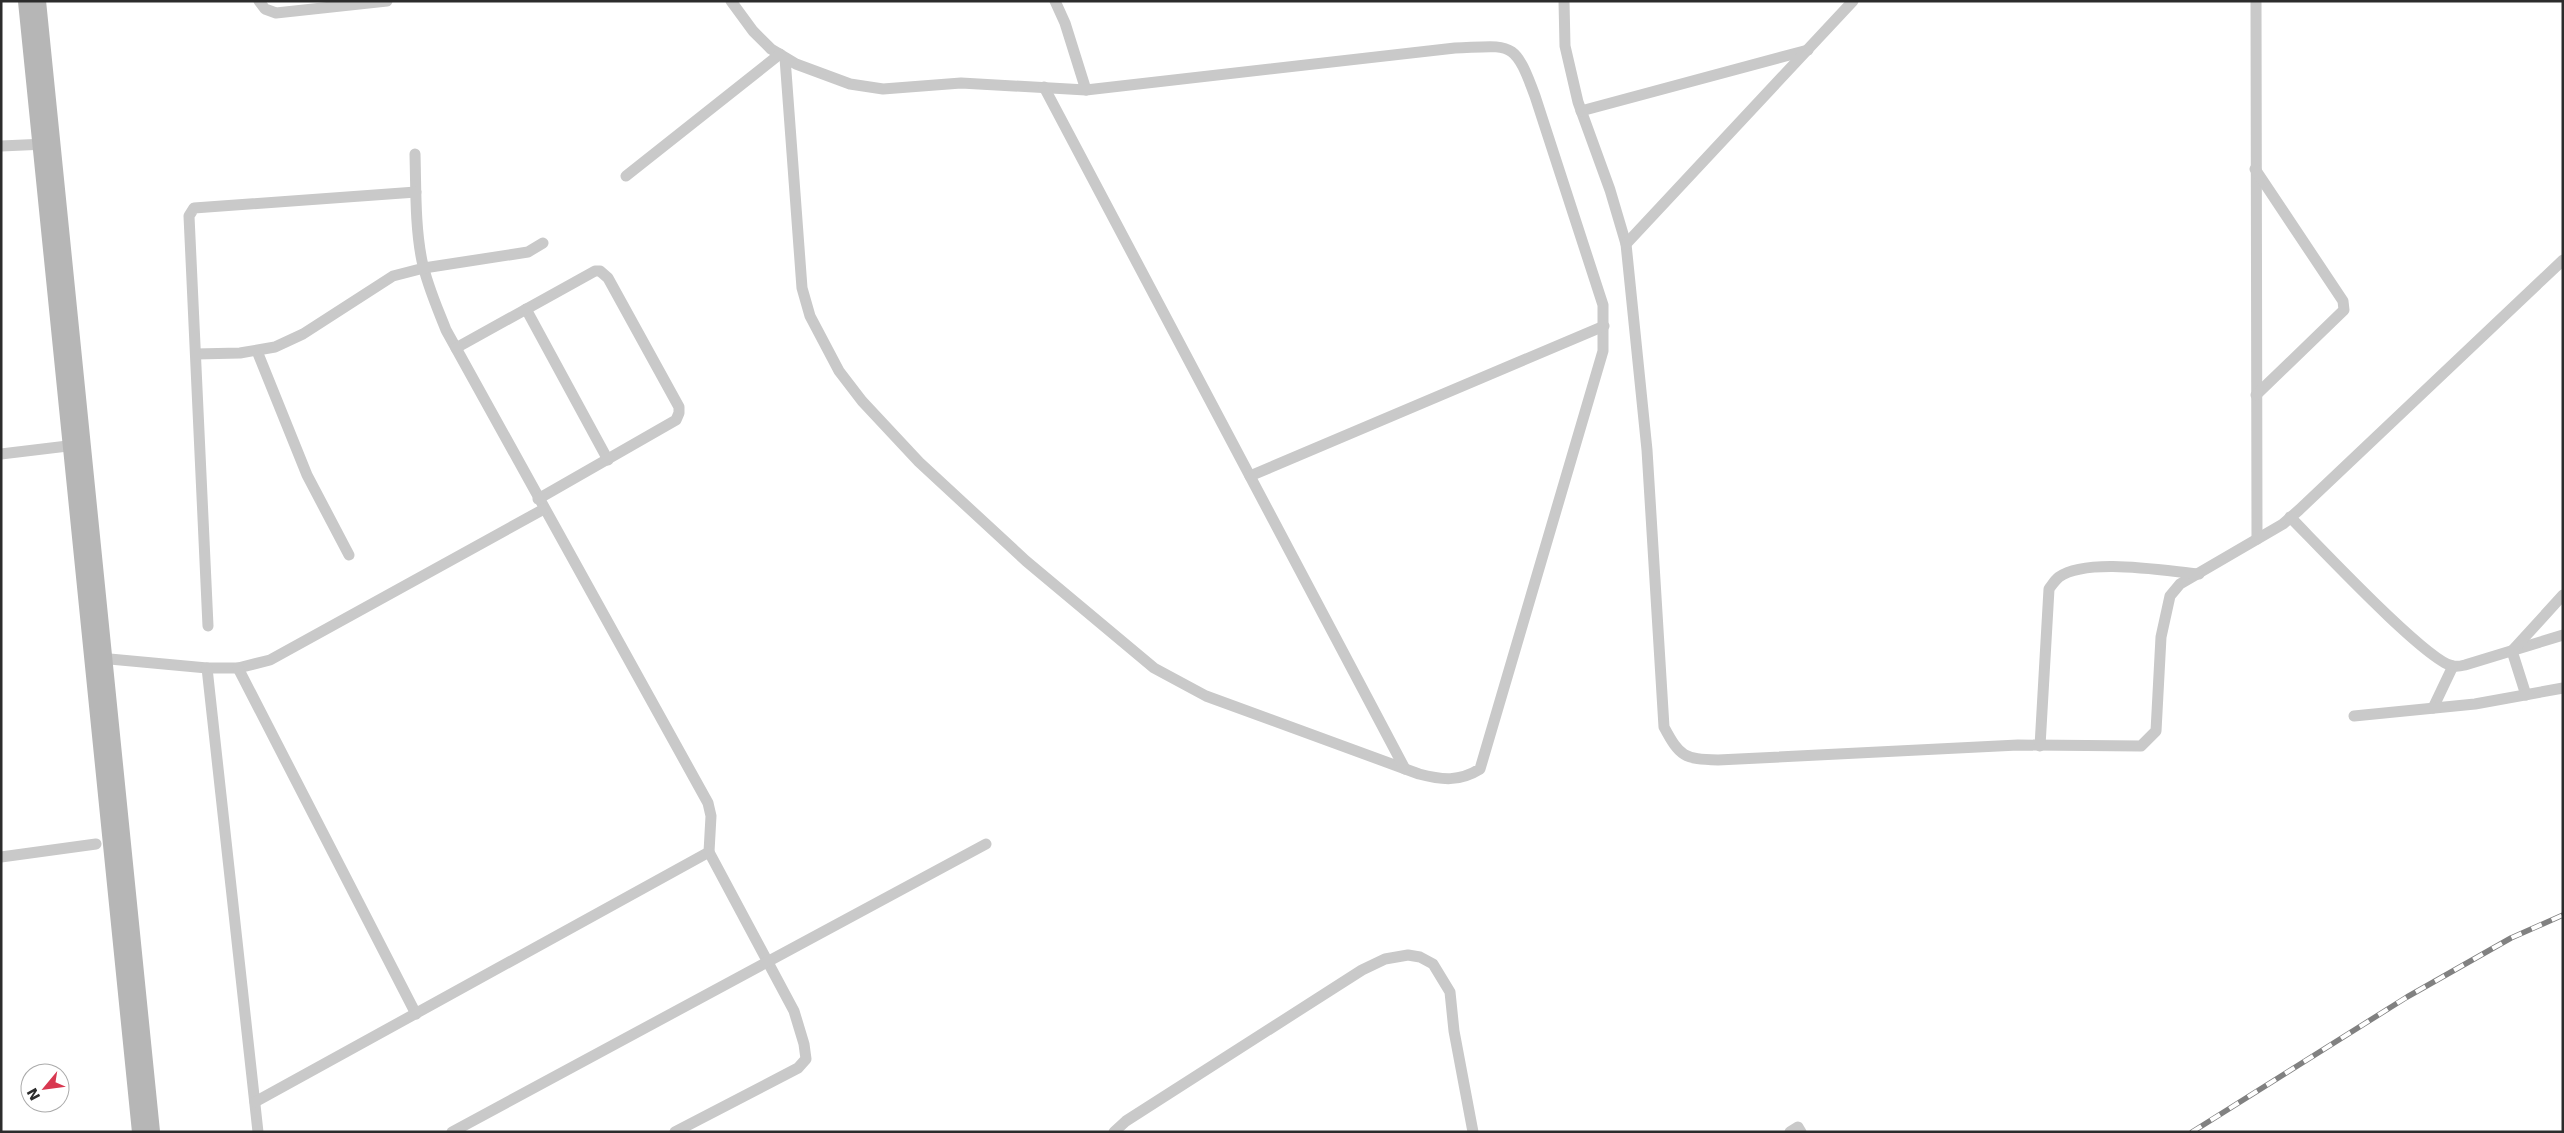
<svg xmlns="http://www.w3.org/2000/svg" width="2564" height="1133" viewBox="0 0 2564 1133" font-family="'DejaVu Sans',sans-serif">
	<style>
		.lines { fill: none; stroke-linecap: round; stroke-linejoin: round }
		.lane { stroke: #c9c9c9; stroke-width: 11 }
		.secondary { stroke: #b6b6b6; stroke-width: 28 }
		.rail-casing { stroke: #818181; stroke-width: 5.5 }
		.rail { stroke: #fff; stroke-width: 4; stroke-dasharray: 11; stroke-linecap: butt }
	</style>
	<rect width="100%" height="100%" fill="#fff"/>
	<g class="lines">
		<g class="lane">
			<path d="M 259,1 L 265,9 L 276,13 L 387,1"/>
			<path d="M 731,1 L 753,31 L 771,49 L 796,64 L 850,84 L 883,89 L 961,83 L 1086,90 L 1455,48 C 1512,46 1514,39 1535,96 L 1603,305 L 1603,351 L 1480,769 C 1459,782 1442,780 1419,774 L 1206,696 L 1154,668 L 1026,561 L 919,462 L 862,401 L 839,371 L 810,316 L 802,288 L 785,58"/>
			<path d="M 1055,1 L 1065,23 L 1086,90"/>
			<path d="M 1564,1 L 1565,46 L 1578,102 L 1610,190 L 1626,244 L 1647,450 L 1664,727 C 1680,757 1684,759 1718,760 L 2018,745 L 2141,746 L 2156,731 L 2161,637 L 2170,596 L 2180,584 L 2283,524 L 2299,510 L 2563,260"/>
			<path d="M 2256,1 L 2257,539"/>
			<path d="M 1044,87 L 1405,769"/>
			<path d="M 1581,111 L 1808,50"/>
			<path d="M 1,146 L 46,144"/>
			<path d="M 415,154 C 416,189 415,227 422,261 C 427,285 437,307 446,330 L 708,803 L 711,816 L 709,852 L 794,1011 L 804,1044 L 806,1059 L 798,1068 L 675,1132"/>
			<path d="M 2255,169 L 2343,301 L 2344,310 L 2256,395"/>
			<path d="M 626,176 L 780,54"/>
			<path d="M 1626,244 L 1853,1"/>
			<path d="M 526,309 L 608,460"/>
			<path d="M 456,348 L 595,271 L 600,271 L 608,278 L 679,407 L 679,413 L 676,420 L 538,499"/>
			<path d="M 257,351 L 307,475 L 349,555"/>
			<path d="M 196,354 L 240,353 L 275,347 L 303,334 L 393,276 L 424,268 L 528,252 L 543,243"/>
			<path d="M 1,454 L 76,445"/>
			<path d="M 1250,476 L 1604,326"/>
			<path d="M 2290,517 C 2316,543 2427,662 2453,666 C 2457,667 2461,666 2465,665 L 2563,635"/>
			<path d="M 208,626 L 189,216 L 194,208 L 416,192"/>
			<path d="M 99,658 L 207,668 L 238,668 L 270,660 L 544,509"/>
			<path d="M 207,668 L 258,1132"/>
			<path d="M 238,668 L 416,1014"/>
			<path d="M 2526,695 L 2512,651 L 2563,595"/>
			<path d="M 2433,708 L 2453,666"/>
			<path d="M 2354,716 L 2475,704 L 2563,688"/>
			<path d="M 2040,746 L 2049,589 C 2052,585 2055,580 2059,577 C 2087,557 2165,571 2199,574"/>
			<path d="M 1,857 L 96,844"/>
			<path d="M 255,1102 L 709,852"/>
			<path d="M 452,1132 L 986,844"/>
			<path d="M 1114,1132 L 1126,1121 L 1362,970 L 1385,959 L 1408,955 L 1420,957 L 1433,964 L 1450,992 L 1454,1031 L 1473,1132"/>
			<path d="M 1790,1132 L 1798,1127 L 1801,1132"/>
		</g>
		<path class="secondary" d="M 32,1 L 146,1132"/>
		<g class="rail-casing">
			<path id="rail" d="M 2192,1132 L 2407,997 L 2511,938 L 2563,915"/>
		</g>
		<use href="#rail" class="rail"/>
	</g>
	<rect width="2564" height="1133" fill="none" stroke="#2c2c2c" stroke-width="5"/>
	<g transform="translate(45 1088) rotate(241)"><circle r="24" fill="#ffffff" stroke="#ababab"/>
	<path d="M0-4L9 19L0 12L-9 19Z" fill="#d83850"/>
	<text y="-8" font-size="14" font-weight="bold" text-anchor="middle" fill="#2c2c2c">N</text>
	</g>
</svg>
